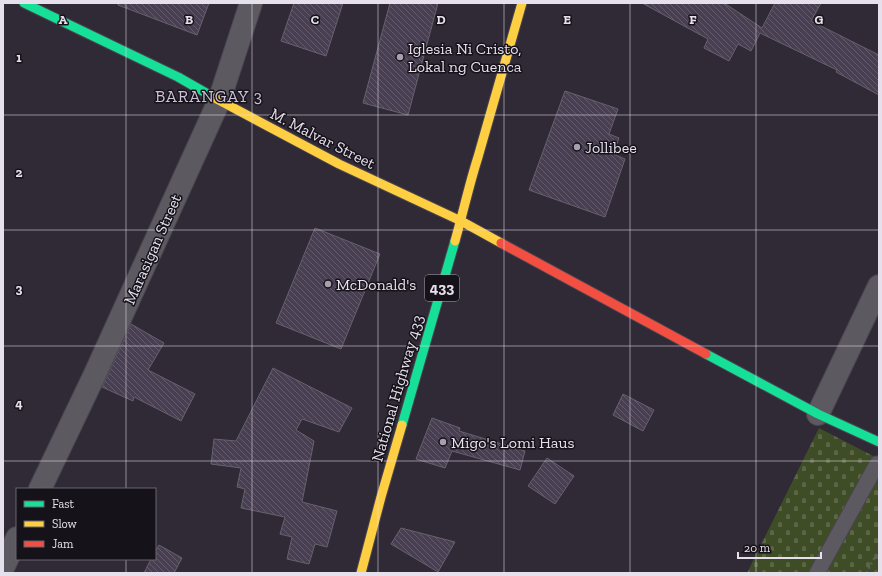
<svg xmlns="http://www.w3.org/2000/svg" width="882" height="576" viewBox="0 0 882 576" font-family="'Zilla Slab',serif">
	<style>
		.cemetery { fill: url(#cemetery-stones) }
		.building { fill: url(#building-back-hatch); stroke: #66616b }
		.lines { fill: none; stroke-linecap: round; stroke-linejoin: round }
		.lane-casing { stroke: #4a454f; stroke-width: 17 }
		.street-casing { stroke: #4a454f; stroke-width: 24 }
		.fast-casing { stroke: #4a454f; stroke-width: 11 }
		.slow-casing { stroke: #4a454f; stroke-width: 11 }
		.jam-casing { stroke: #4a454f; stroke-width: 11 }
		.path { stroke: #5e5a62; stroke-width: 2.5; stroke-dasharray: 2 3; stroke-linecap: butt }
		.lane { stroke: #5d5961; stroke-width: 15 }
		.street { stroke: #5d5961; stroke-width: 22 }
		.fast { stroke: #16e098; stroke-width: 9 }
		.slow { stroke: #ffcf43; stroke-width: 9 }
		.jam { stroke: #f24e42; stroke-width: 9 }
		.grid { fill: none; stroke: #e6e0ed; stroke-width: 1; stroke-opacity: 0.55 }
		.poi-dot { fill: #a6a0ad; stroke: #16121a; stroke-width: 1.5 }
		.labels { text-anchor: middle; stroke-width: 3; stroke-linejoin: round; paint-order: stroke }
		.shield { fill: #16121a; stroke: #a8a2ae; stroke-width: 1 }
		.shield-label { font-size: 15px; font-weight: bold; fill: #e6e0ed }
		.poi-label { font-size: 16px; fill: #e6e0ed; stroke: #16121a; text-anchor: start }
		.street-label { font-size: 16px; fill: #e6e0ed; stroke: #16121a }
		.neighbourhood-label { font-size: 17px; letter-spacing: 1px; fill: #cfc2db; stroke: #16121a }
		.grid-label { font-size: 13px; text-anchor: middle; font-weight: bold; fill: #e6e0ed; stroke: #16121a; stroke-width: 3; stroke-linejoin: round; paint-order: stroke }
	</style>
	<defs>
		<pattern id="cemetery-stones" width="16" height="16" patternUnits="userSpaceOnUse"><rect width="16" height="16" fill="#3f4d26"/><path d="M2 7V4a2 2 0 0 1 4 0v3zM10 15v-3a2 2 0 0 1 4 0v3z" fill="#5b6646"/></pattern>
		<pattern id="building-back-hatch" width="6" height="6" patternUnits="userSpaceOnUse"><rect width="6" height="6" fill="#493f52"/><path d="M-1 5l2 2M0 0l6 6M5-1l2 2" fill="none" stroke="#635a6b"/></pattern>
	</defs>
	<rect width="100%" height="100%" fill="#302a36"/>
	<path class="cemetery" d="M 819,428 L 879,459 L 879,573 L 747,573 Z"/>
	<g class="building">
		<path d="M 118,3 L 209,3 L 197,35 L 118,5 Z"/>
		<path d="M 294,3 L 343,3 L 326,56 L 281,41 Z"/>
		<path d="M 390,3 L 438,3 L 408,115 L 363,103 Z"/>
		<path d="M 642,3 L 724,3 L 762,28 L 775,3 L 821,3 L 811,21 L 879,55 L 879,95 L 836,72 L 837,70 L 760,33 L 751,51 L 738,44 L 729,61 L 704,48 L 708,39 Z"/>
		<path d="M 565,91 L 618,109 L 609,134 L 619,138 L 613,154 L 625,159 L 605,217 L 529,190 Z"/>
		<path d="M 315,228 L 380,254 L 341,349 L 276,323 Z"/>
		<path d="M 131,324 L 164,343 L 148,370 L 195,394 L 181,421 L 134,397 L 133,401 L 102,387 Z"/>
		<path d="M 273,368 L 352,408 L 339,432 L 302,419 L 296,430 L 314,441 L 302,502 L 337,511 L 327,547 L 315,544 L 309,564 L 287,559 L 292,537 L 280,534 L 285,517 L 241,508 L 245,489 L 237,487 L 241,468 L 211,464 L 214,439 L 236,441 Z"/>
		<path d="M 623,394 L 654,410 L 643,431 L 613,415 Z"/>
		<path d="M 432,418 L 460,428 L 459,431 L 525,451 L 520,470 L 452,451 L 445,468 L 416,459 Z"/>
		<path d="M 547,458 L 574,476 L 555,504 L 528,486 Z"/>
		<path d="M 401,528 L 455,542 L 438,572 L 391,544 Z"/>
		<path d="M 159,545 L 182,558 L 174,573 L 144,573 L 151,559 L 155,559 L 155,552 Z"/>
	</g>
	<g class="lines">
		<g class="lane-casing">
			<path id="lane" d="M 817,573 L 877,464"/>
		</g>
		<g class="street-casing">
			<g id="street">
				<path d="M 818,414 L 879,286"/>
				<path d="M 40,489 L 95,374 L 219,101 L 251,3"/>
				<path d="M 3,568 L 17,538"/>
			</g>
		</g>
		<g class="fast-casing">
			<g id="fast">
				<path d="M 24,3 L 178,77 L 213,97"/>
				<path d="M 706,354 L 818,414 L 879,442"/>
				<path d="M 402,425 L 455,241"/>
			</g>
		</g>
		<g class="slow-casing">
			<g id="slow">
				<path d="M 213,97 L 339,164 L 461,221 L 501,243"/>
				<path d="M 455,241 C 463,213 469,185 478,157 L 522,3"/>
				<path d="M 361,573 L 381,497 L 402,425"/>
			</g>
		</g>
		<g class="jam-casing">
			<path id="jam" d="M 501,243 L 706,354"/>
		</g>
		<path class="path" d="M 866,573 L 879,550"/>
		<use href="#lane" class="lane"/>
		<use href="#street" class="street"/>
		<use href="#fast" class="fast"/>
		<use href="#slow" class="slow"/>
		<use href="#jam" class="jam"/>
	</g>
	<path class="grid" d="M 126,3 L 126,489M 252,3 L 252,573M 378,3 L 378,573M 504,3 L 504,573M 630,3 L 630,573M 756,3 L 756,573M 3,115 L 879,115M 3,230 L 879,230M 3,346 L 879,346M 3,461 L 879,461M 126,559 L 126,573"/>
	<g class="poi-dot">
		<circle cx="400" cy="57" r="4"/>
		<circle cx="577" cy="147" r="4"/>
		<circle cx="328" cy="284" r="4"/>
		<circle cx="443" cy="442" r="4"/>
	</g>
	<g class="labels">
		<rect class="shield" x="425" y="275" width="34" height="26" rx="3"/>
		<g class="shield-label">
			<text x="442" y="293">433</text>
		</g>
		<g class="poi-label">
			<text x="408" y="54">Iglesia Ni Cristo,<tspan x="408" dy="18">Lokal ng Cuenca</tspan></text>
			<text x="585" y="153">Jollibee</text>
			<text x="336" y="290">McDonald's</text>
			<text x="451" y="448">Migo's Lomi Haus</text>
		</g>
		<g class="street-label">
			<text transform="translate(323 138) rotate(27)" y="6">M. Malvar Street</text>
			<text transform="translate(152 249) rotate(-66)" y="6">Marasigan Street</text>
			<text transform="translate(397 388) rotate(-74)" y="6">National Highway 433</text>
		</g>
		<g class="neighbourhood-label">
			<text x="209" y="102">BARANGAY 3</text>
		</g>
	</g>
	<g class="grid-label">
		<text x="63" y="24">A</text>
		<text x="189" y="24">B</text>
		<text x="315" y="24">C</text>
		<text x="441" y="24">D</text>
		<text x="567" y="24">E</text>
		<text x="693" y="24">F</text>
		<text x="819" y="24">G</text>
		<text x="19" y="62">1</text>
		<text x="19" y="177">2</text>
		<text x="19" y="293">3</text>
		<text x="19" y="408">4</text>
	</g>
	<rect width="882" height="576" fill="none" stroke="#e6e0ed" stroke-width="8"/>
	<rect x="16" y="488" width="140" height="72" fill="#16121a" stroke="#69646e"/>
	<rect x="24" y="501" width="20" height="6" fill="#16e098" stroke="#69646e"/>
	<text x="52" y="508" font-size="12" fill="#e6e0ed">Fast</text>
	<rect x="24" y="521" width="20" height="6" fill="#ffcf43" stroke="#69646e"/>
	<text x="52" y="528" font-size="12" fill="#e6e0ed">Slow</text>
	<rect x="24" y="541" width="20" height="6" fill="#f24e42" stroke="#69646e"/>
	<text x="52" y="548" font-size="12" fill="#e6e0ed">Jam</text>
	<path d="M738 552v6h83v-6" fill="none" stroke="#e6e0ed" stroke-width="2"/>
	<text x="744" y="552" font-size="12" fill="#e6e0ed" stroke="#16121a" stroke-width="3" paint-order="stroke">20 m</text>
</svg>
